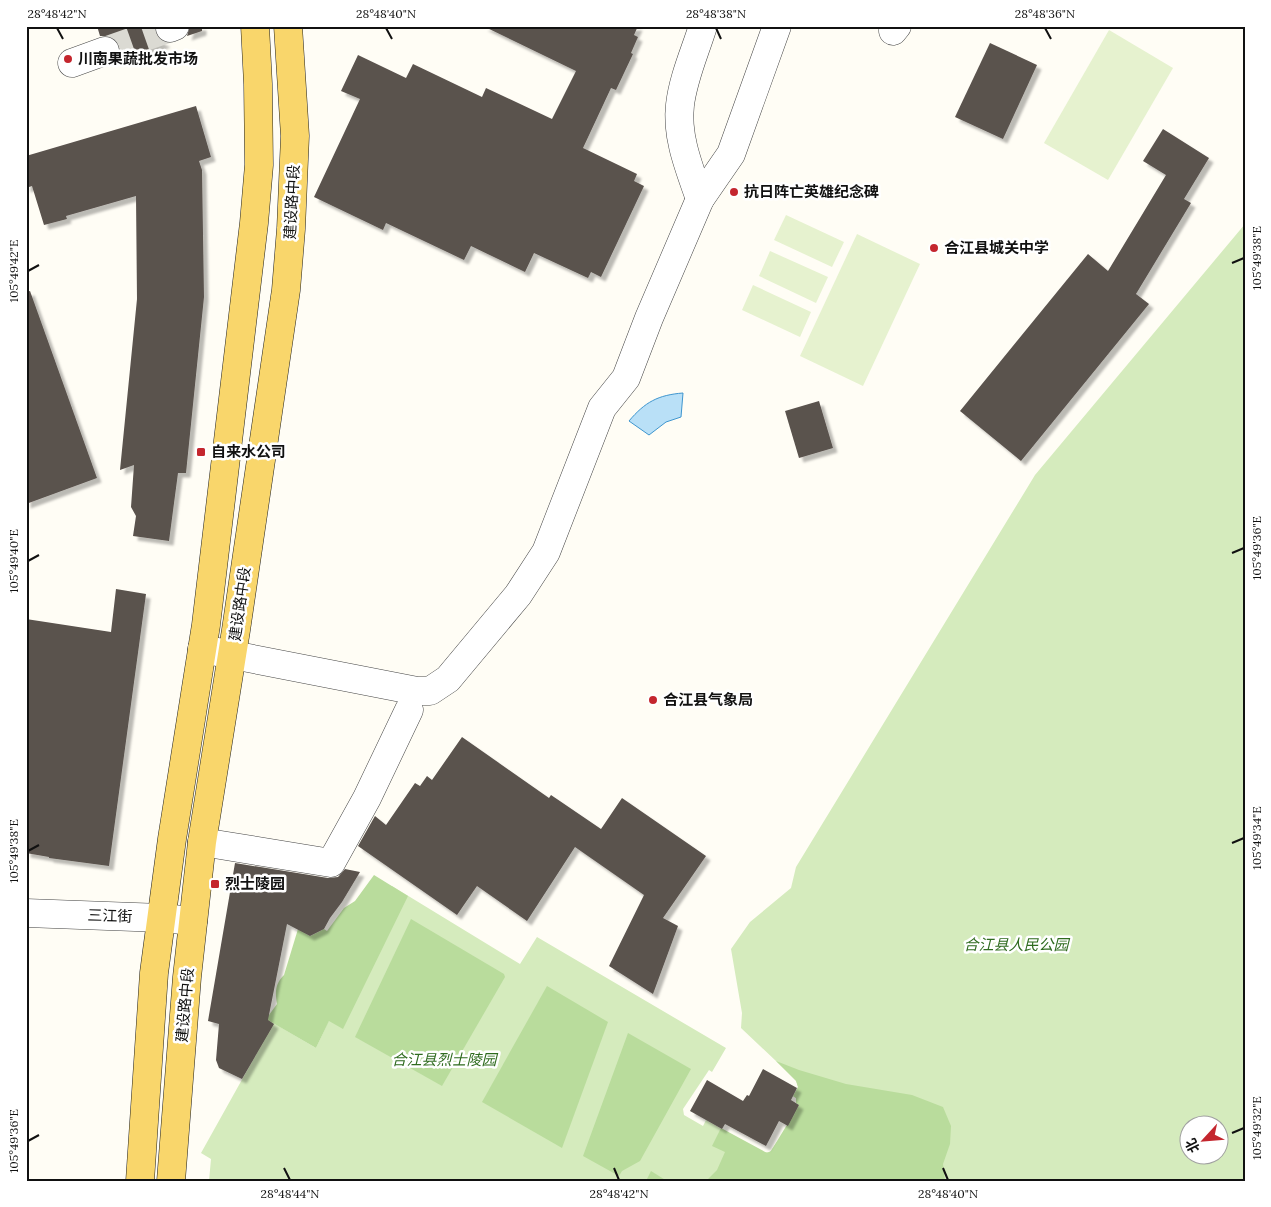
<svg xmlns="http://www.w3.org/2000/svg" width="1271" height="1207" viewBox="0 0 1271 1207" font-family="Lora,'Noto Sans SC',serif">
	<style>
		.green { fill: #d5ebbd; fill-rule: evenodd }
		.forest { fill: #b9dc9c }
		.pitch { fill: #e6f2cf }
		.water { fill: #b9e0f7; stroke: #3f96cf }
		.building { fill: #5a524d; filter: url(#shadow) }
		.lines { fill: none; stroke-linecap: round; stroke-linejoin: round }
		.minor-tunnel { stroke: #dbdad3; stroke-width: 28; stroke-dasharray: 28 14; stroke-linecap: butt }
		.minor-casing { stroke: #444; stroke-width: 29 }
		.major-casing { stroke: #222; stroke-width: 29 }
		.minor { stroke: #fff; stroke-width: 28 }
		.major { stroke: #f9d66b; stroke-width: 28 }
		.ticks { fill: none; stroke: #111; stroke-width: 2 }
		.poi-dot { fill: #c4262e; stroke: #fff; stroke-width: 2 }
		.labels { text-anchor: middle; stroke-width: 5; stroke-linejoin: round; paint-order: stroke }
		.poi-label { font-size: 15px; font-weight: bold; fill: #111; stroke: #fff; text-anchor: start }
		.street-label { font-size: 15px; fill: #111; stroke: #fff }
		.park-label { font-size: 15px; font-style: italic; fill: #2f6b1f; stroke: #fff }
		.neatline { fill: none; stroke: #111; stroke-width: 2 }
		.ticks-label { font-size: 12px; text-anchor: middle; fill: #111 }
	</style>
	<defs>
		<filter id="shadow"><feDropShadow dx="4.5" dy="4.5" stdDeviation="1" flood-color="#0004"/></filter>
	</defs>
	<rect width="100%" height="100%" fill="#fffdf5"/>
	<path class="green" d="M 1245,224 L 1245,1181 L 209,1181 L 211,1159 L 201,1153 L 259,1049 L 251,1010 L 316,1048 L 392,886 L 520,964 L 537,937 L 726,1048 L 712,1072 L 709,1070 L 683,1109 L 684,1115 L 703,1126 L 706,1120 L 763,1152 L 770,1152 L 788,1126 L 799,1105 L 796,1103 L 796,1098 L 793,1096 L 798,1087 L 796,1080 L 741,1028 L 742,1013 L 731,949 L 750,922 L 791,888 L 796,867 L 1035,475 ZM 1188,1124 L 1218,1124 L 1218,1154 L 1188,1154 Z"/>
	<g class="forest">
		<path d="M 374,875 L 408,896 L 343,1029 L 329,1021 L 316,1048 L 266,1019 L 277,1004 C 275,992 275,984 284,975 L 298,929 L 310,936 L 324,929 L 327,931 L 344,908 L 355,901 Z"/>
		<path d="M 411,919 L 504,974 L 505,977 L 442,1086 L 355,1037 Z"/>
		<path d="M 547,986 L 608,1022 L 562,1148 L 482,1102 Z"/>
		<path d="M 628,1033 L 691,1069 L 640,1161 L 622,1171 L 619,1176 L 583,1156 Z"/>
		<path d="M 776,1061 L 799,1070 L 846,1084 L 912,1095 L 943,1107 L 951,1126 L 950,1144 L 943,1164 L 945,1181 L 732,1181 L 717,1179 L 708,1181 L 707,1180 L 717,1170 L 725,1152 L 712,1146 L 721,1128 L 767,1153 L 771,1151 L 799,1105 L 796,1103 L 796,1098 L 793,1096 L 798,1087 L 796,1081 Z"/>
		<path d="M 651,1171 L 667,1181 L 646,1181 Z"/>
	</g>
	<g class="pitch">
		<path d="M 1109,30 L 1173,68 L 1108,180 L 1044,143 Z"/>
		<path d="M 786,215 L 844,242 L 832,267 L 774,240 Z"/>
		<path d="M 857,234 L 920,264 L 863,386 L 800,356 Z"/>
		<path d="M 770,251 L 828,277 L 816,303 L 759,276 Z"/>
		<path d="M 753,285 L 811,312 L 800,337 L 742,310 Z"/>
	</g>
	<path class="water" d="M 683,393 L 681,417 L 666,422 L 649,435 L 629,421 C 645,402 658,395 683,393 Z"/>
	<g class="building">
		<path d="M 97,26 L 155,26 L 156,34 L 160,40 L 166,43 L 118,60 L 120,53 L 119,45 L 115,39 L 107,36 L 100,36 Z"/>
		<path d="M 190,26 L 202,26 L 202,31 L 187,36 Z"/>
		<path d="M 483,26 L 638,26 L 634,35 L 638,37 L 631,53 L 633,54 L 616,90 L 611,88 L 583,148 L 637,174 L 634,181 L 644,186 L 601,277 L 591,272 L 588,278 L 534,253 L 525,272 L 471,246 L 464,260 L 386,223 L 383,230 L 314,197 L 360,99 L 341,91 L 358,55 L 406,78 L 413,64 L 482,97 L 486,88 L 552,119 L 576,71 Z"/>
		<path d="M 990,43 L 1037,65 L 1003,139 L 955,117 Z"/>
		<path d="M 196,106 L 211,157 L 199,161 L 202,170 L 204,297 L 186,473 L 178,473 L 169,541 L 133,536 L 136,516 L 131,507 L 134,465 L 120,470 L 137,299 L 136,196 L 66,216 L 67,219 L 44,225 L 32,186 L 26,188 L 26,156 Z"/>
		<path d="M 1163,129 L 1209,158 L 1184,199 L 1191,203 L 1136,294 L 1149,304 L 1021,461 L 960,411 L 1088,254 L 1108,271 L 1166,175 L 1143,161 Z"/>
		<path d="M 30,291 L 97,478 L 26,504 L 26,292 Z"/>
		<path d="M 819,401 L 833,448 L 799,458 L 785,411 Z"/>
		<path d="M 116,589 L 146,594 L 109,866 L 49,858 L 49,857 L 26,853 L 26,619 L 111,632 Z"/>
		<path d="M 462,737 L 549,798 L 551,795 L 601,829 L 622,798 L 706,856 L 663,918 L 678,926 L 653,994 L 609,966 L 644,895 L 575,847 L 527,921 L 477,886 L 457,915 L 358,846 L 375,816 L 386,825 L 415,783 L 420,786 L 427,776 L 432,780 Z"/>
		<path d="M 235,863 L 328,878 L 338,877 L 345,869 L 360,872 L 342,902 L 330,918 L 324,929 L 310,936 L 287,924 L 268,1020 L 274,1024 L 242,1079 L 219,1068 L 216,1060 L 219,1024 L 208,1021 Z"/>
		<path d="M 763,1069 L 797,1088 L 791,1100 L 799,1105 L 788,1126 L 779,1121 L 766,1146 L 725,1124 L 722,1129 L 690,1111 L 707,1080 L 743,1101 L 747,1095 L 749,1096 Z"/>
	</g>
	<g class="lines">
		<path class="minor-tunnel" d="M 105,51 L 170,28"/>
		<g class="minor-casing">
			<g id="minor">
				<path d="M 170,28 L 175,26"/>
				<path d="M 893,31 L 897,26"/>
				<path d="M 72,63 L 105,51"/>
				<path d="M 700,199 C 690,170 676,137 680,105 C 683,78 695,52 703,26"/>
				<path d="M 202,649 L 417,691 L 430,691 L 448,679 L 518,595 L 546,552 L 602,408 L 626,378 L 649,318 L 700,199 L 731,154 L 777,26"/>
				<path d="M 202,842 L 331,863 L 367,798 L 409,710"/>
				<path d="M 26,913 L 162,918 L 193,921"/>
			</g>
		</g>
		<g class="major-casing">
			<g id="major">
				<path d="M 140,1181 L 154,973 L 172,839 L 206,625 L 254,223 L 259,165 L 258,84 L 255,26"/>
				<path d="M 171,1181 L 187,977 L 202,842 L 236,630 L 286,290 L 291,229 L 295,136 L 288,26"/>
			</g>
		</g>
		<use href="#minor" class="minor"/>
		<use href="#major" class="major"/>
	</g>
	<path class="ticks" d="M 57,28 L 63,39M 386,28 L 392,39M 716,28 L 721,39M 1045,28 L 1051,39M 1232,263 L 1244,258M 28,271 L 39,265M 1232,553 L 1244,548M 28,561 L 39,555M 1232,843 L 1244,838M 28,851 L 39,845M 1232,1133 L 1244,1128M 28,1141 L 39,1135M 284,1168 L 290,1180M 614,1168 L 619,1180M 943,1168 L 948,1180"/>
	<g class="poi-dot">
		<circle cx="68" cy="59" r="5"/>
		<circle cx="734" cy="192" r="5"/>
		<circle cx="934" cy="248" r="5"/>
		<rect x="196" y="447" width="10" height="10" rx="2.5"/>
		<circle cx="653" cy="700" r="5"/>
		<rect x="210" y="879" width="10" height="10" rx="2.5"/>
	</g>
	<g class="labels">
		<g class="poi-label">
			<text x="78" y="64">川南果蔬批发市场</text>
			<text x="744" y="197">抗日阵亡英雄纪念碑</text>
			<text x="944" y="253">合江县城关中学</text>
			<text x="211" y="457">自来水公司</text>
			<text x="663" y="705">合江县气象局</text>
			<text x="225" y="889">烈士陵园</text>
		</g>
		<g class="street-label">
			<text transform="translate(292 202) rotate(-87)" y="5">建设路中段</text>
			<text transform="translate(240 604) rotate(-82)" y="5">建设路中段</text>
			<text transform="translate(110 916) rotate(2)" y="5">三江街</text>
			<text transform="translate(185 1005) rotate(-85)" y="5">建设路中段</text>
		</g>
		<g class="park-label">
			<text x="1016" y="950">合江县人民公园</text>
			<text x="444" y="1065">合江县烈士陵园</text>
		</g>
	</g>
	<rect width="1271" height="1207" fill="none" stroke="#ffffff" stroke-width="55"/>
	<g transform="translate(1204 1140) rotate(244)"><circle r="24" fill="#ffffff" stroke="#a0a0a0"/>
	<path d="M0-4L9 19L0 12L-9 19Z" fill="#c4262e"/>
	<text y="-8" font-size="14" font-weight="bold" text-anchor="middle" fill="#111111">北</text>
	</g>
	<rect x="28" y="28" width="1216" height="1152" class="neatline"/>
	<g class="ticks-label">
		<text x="57" y="18">28°48'42"N</text>
		<text x="386" y="18">28°48'40"N</text>
		<text x="716" y="18">28°48'38"N</text>
		<text x="1045" y="18">28°48'36"N</text>
		<text transform="translate(1257 258) rotate(-90)" y="4">105°49'38"E</text>
		<text transform="translate(14 271) rotate(-90)" y="4">105°49'42"E</text>
		<text transform="translate(1257 548) rotate(-90)" y="4">105°49'36"E</text>
		<text transform="translate(14 561) rotate(-90)" y="4">105°49'40"E</text>
		<text transform="translate(1257 838) rotate(-90)" y="4">105°49'34"E</text>
		<text transform="translate(14 851) rotate(-90)" y="4">105°49'38"E</text>
		<text transform="translate(1257 1128) rotate(-90)" y="4">105°49'32"E</text>
		<text transform="translate(14 1141) rotate(-90)" y="4">105°49'36"E</text>
		<text x="290" y="1198">28°48'44"N</text>
		<text x="619" y="1198">28°48'42"N</text>
		<text x="948" y="1198">28°48'40"N</text>
	</g>
</svg>
